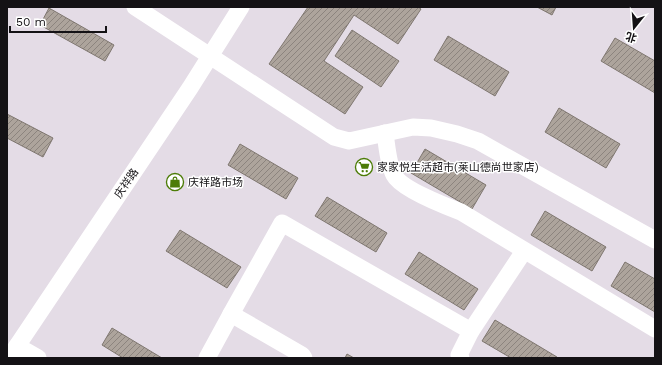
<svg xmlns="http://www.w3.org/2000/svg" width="662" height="365" viewBox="0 0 662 365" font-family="'Work Sans','Noto Sans SC',sans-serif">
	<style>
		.building { fill: url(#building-hatch); stroke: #7f7770 }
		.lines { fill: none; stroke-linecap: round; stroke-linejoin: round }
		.minor { stroke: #fff; stroke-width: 17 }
		.labels { text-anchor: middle; stroke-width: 3; stroke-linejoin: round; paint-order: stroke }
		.poi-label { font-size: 11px; fill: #141215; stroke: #fff; text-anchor: start }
		.street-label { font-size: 11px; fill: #141215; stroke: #fff }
	</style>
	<defs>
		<pattern id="building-hatch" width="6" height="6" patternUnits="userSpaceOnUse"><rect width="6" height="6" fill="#ada49c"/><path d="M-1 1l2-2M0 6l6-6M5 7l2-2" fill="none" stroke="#8c847e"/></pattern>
	</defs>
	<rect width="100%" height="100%" fill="#e4dce6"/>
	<g class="building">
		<path d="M 308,7 L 418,7 L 421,9 L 398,44 L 354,15 L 324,61 L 363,87 L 345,114 L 269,64 Z"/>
		<path d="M 537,7 L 556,7 L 552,15 Z"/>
		<path d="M 49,8 L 114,45 L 105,61 L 40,25 Z"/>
		<path d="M 352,30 L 399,61 L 381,87 L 335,56 Z"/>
		<path d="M 448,36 L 509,72 L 495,96 L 434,60 Z"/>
		<path d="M 615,38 L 655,61 L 655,93 L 601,61 Z"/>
		<path d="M 559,108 L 620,144 L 606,168 L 545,132 Z"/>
		<path d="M 7,114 L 53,138 L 43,157 L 7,138 Z"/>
		<path d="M 240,144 L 298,178 L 286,199 L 228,165 Z"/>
		<path d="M 425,149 L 486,185 L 472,209 L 411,173 Z"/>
		<path d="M 327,197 L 387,233 L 376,252 L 315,216 Z"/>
		<path d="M 545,211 L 606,247 L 592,271 L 531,235 Z"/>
		<path d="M 180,230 L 241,267 L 227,288 L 166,251 Z"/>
		<path d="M 419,252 L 478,289 L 464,310 L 405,274 Z"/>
		<path d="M 625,262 L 655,279 L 655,312 L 611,286 Z"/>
		<path d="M 495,320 L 557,357 L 556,358 L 511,358 L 482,341 Z"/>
		<path d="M 112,328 L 162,358 L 123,358 L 102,345 Z"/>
		<path d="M 347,354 L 354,358 L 345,358 Z"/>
	</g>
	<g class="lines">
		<g class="minor">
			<path d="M 135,7 L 334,137 L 349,141 L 413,127 L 431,128 L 457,134 L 478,141 L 655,240"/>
			<path d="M 385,133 C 387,146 388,164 394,175 C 401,189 445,206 461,212 L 655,329"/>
			<path d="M 231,314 L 282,223 L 471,331"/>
			<path d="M 17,346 L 38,358"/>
			<path d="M 9,358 L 190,88 L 241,7"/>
			<path d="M 207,358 L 231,314 L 302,355 L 304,358"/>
			<path d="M 461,358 L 459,355 L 471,331 L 524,251"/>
		</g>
	</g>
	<defs>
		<g id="supermarket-ring" transform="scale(0.9)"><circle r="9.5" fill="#fff" stroke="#4c7c07" stroke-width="1.5"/><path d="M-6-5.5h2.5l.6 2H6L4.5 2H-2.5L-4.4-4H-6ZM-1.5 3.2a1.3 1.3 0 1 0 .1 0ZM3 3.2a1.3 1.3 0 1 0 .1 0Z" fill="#4c7c07"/></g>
		<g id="shop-ring" transform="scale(0.9)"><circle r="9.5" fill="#fff" stroke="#4c7c07" stroke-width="1.5"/><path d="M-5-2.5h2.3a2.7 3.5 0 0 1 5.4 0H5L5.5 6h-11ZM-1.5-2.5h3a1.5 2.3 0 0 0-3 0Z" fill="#4c7c07"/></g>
	</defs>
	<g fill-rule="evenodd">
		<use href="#supermarket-ring" x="364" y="167"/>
		<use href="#shop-ring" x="175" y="182"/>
	</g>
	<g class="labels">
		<g class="poi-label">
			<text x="377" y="171">家家悦生活超市(莱山德尚世家店)</text>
			<text x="188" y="186">庆祥路市场</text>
		</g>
		<g class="street-label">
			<text transform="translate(126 183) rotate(-56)" y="4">庆祥路</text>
		</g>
	</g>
	<rect width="662" height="365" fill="none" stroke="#141215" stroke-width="16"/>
	<g transform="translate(634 28) rotate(197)" stroke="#ffffff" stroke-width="3" paint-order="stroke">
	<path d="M0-3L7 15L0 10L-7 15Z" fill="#141215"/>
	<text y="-6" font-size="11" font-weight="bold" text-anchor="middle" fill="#141215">北</text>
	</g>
	<path d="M10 26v6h96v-6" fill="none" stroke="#141215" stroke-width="2"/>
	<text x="16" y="26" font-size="12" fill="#141215" stroke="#ffffff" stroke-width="3" paint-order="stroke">50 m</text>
</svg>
